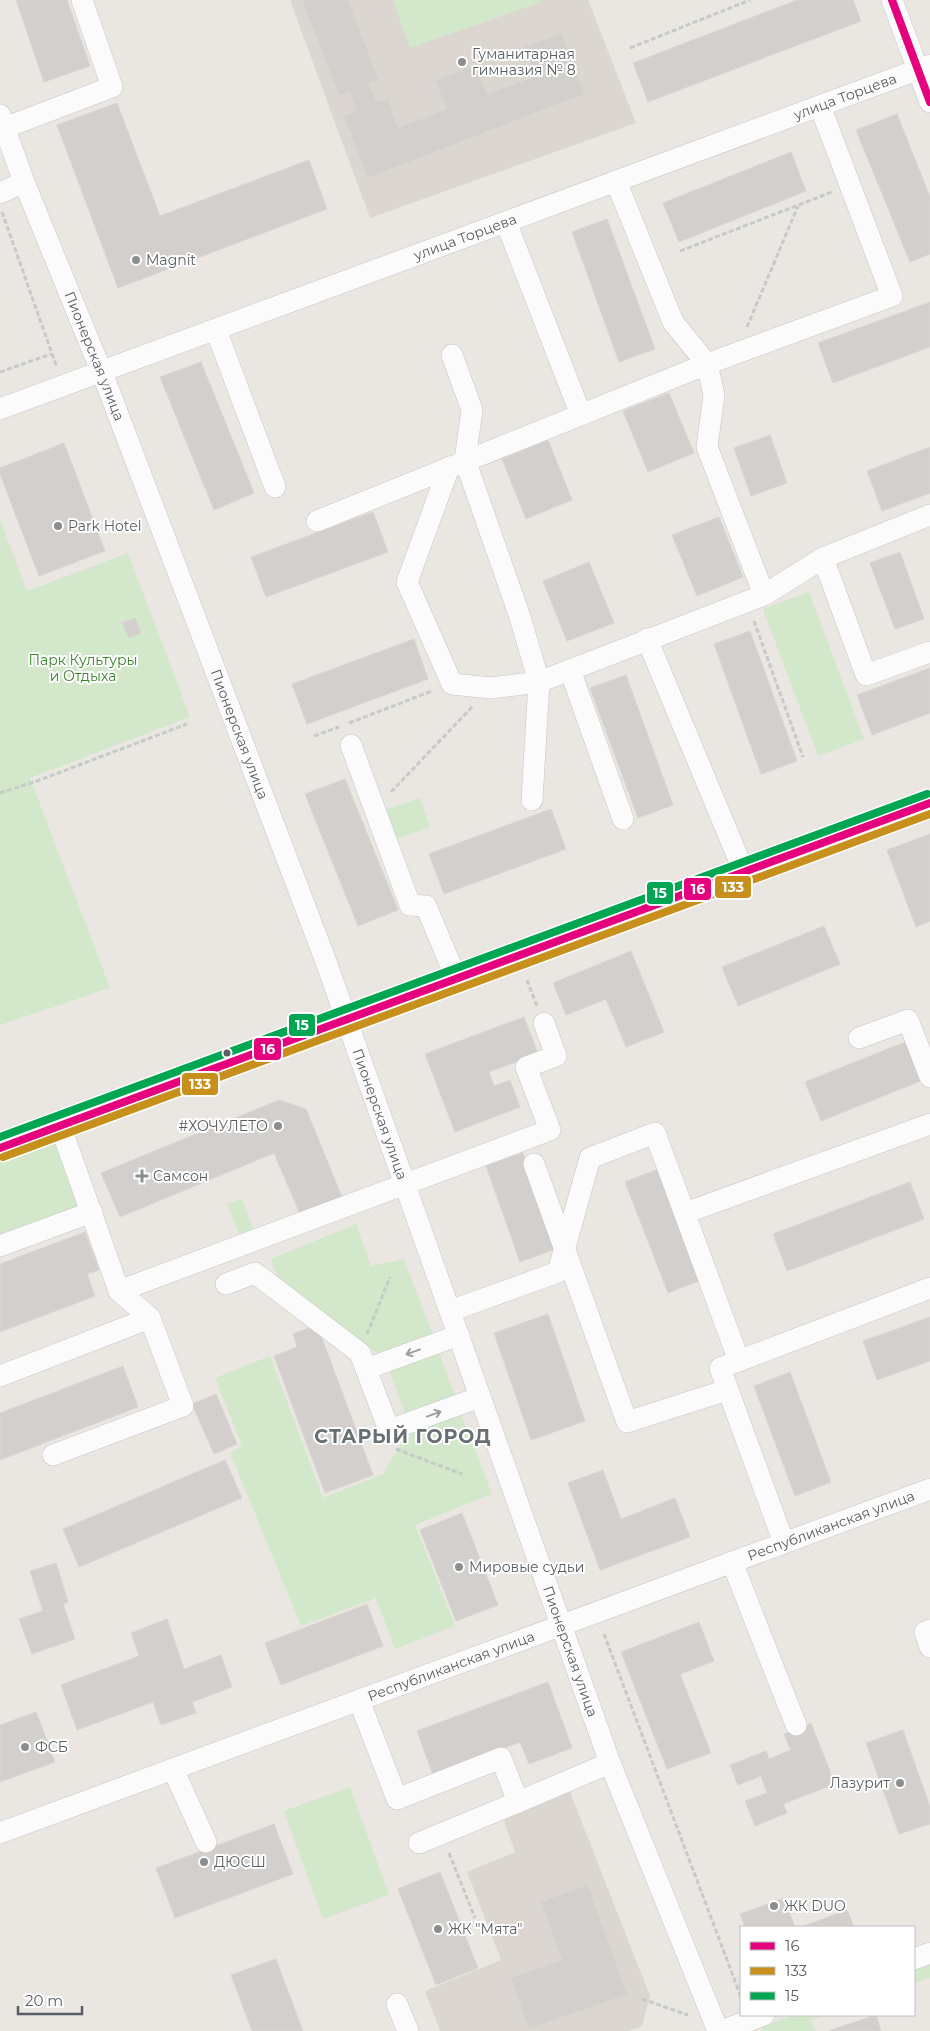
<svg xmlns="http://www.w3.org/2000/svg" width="930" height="2031" viewBox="0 0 930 2031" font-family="Montserrat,sans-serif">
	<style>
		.education { fill: #dcd6d1 }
		.green { fill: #d3e7cb }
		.building { fill: #d2cfcd; stroke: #d9d5d1 }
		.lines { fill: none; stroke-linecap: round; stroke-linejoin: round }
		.minor-casing { stroke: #c6c5c5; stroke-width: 22 }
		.path { stroke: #c5cbc5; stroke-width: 3; stroke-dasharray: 5 2.5; stroke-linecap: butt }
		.minor { stroke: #fcfbfb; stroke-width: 21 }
		.bus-1-casing { stroke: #fff; stroke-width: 11 }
		.bus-2-casing { stroke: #fff; stroke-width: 11 }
		.bus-3-casing { stroke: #fff; stroke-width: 11 }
		.bus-1 { stroke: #e5007d; stroke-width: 8 }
		.bus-2 { stroke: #c7901d; stroke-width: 8 }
		.bus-3 { stroke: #00a651; stroke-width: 8 }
		.oneway { stroke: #9a9d9f }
		.poi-dot { fill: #8b8e8e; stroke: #fff; stroke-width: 2 }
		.bus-dot { fill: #585e61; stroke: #fff; stroke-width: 2 }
		.labels { text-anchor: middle; stroke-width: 4; stroke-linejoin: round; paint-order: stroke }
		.poi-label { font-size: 14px; fill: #585e61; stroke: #fff; text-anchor: start }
		.street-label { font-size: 14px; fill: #585e61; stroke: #fff }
		.park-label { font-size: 14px; fill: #3a842d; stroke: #fff }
		.district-label { font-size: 19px; font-weight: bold; letter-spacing: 1px; fill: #697073; stroke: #fff }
		.line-badge { stroke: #fff; stroke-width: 2 }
		.badge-label { font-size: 14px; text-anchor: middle; font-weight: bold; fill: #fff }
	</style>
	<rect width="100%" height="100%" fill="#eae6e2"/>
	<g class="education">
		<path d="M 290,0 L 588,0 L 636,123 L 370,218 Z"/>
		<path d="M 568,1787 L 650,1996 L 642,2026 L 629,2031 L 440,2031 L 425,1991 L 501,1960 L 467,1872 L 515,1852 L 504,1821 L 510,1809 Z"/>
	</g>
	<g class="green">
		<path d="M 393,0 L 541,0 L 541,2 L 410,48 Z"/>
		<path d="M 0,520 L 27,591 L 128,553 L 190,717 L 30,778 L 110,988 L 0,1025 Z"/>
		<path d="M 809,592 L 864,739 L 818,756 L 763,609 Z"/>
		<path d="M 420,798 L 430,827 L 396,839 L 385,810 Z"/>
		<path d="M 55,1137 L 81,1210 L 0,1240 L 0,1157 Z"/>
		<path d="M 242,1199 L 253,1229 L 239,1234 L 227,1204 Z"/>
		<path d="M 356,1224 L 371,1266 L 404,1259 L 434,1338 L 385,1356 L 363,1345 L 279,1281 L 271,1259 Z"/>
		<path d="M 438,1350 L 455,1396 L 405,1414 L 389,1369 Z"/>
		<path d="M 270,1356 L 323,1498 L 383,1474 L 411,1427 L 459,1409 L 492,1494 L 415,1525 L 455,1626 L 395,1649 L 376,1598 L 301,1626 L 230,1452 L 242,1446 L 215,1378 Z"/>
		<path d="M 350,1787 L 389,1895 L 323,1919 L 284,1811 Z"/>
		<path d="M 930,1964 L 930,1978 L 914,1983 L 914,1970 Z"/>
		<path d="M 794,2015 L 827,2015 L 811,2020 L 815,2031 L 763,2031 L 762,2027 Z"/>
	</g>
	<g class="building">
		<path d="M 16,0 L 67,0 L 90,66 L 44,82 Z"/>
		<path d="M 302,0 L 348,0 L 379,80 L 369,84 L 377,103 L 388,99 L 398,128 L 447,109 L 435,80 L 476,65 L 487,94 L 536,76 L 524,47 L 562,33 L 584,94 L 368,178 L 344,116 L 357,111 L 349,92 L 339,96 Z"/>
		<path d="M 797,0 L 853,0 L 861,21 L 648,102 L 633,63 Z"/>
		<path d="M 117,103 L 160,216 L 309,160 L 327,209 L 118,288 L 57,125 Z"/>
		<path d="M 897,114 L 930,197 L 930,254 L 910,262 L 856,130 Z"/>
		<path d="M 791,152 L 806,191 L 679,242 L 663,203 Z"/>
		<path d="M 607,219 L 655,349 L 619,362 L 572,232 Z"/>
		<path d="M 930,302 L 930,347 L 833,383 L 818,343 Z"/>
		<path d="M 201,362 L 254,493 L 214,510 L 160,377 Z"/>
		<path d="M 669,393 L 694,453 L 648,472 L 623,411 Z"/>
		<path d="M 770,435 L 787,483 L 751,496 L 734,448 Z"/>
		<path d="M 548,440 L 572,500 L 526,519 L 502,459 Z"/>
		<path d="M 64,443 L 105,551 L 39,576 L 0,474 L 0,468 Z"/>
		<path d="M 930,447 L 930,493 L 882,511 L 867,471 Z"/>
		<path d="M 373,512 L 388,552 L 266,597 L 251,557 Z"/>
		<path d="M 719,517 L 743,577 L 697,596 L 672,535 Z"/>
		<path d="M 900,552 L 924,619 L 895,629 L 870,563 Z"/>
		<path d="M 589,562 L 614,623 L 567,641 L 543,581 Z"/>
		<path d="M 135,618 L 141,633 L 129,638 L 122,623 Z"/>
		<path d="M 750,631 L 797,761 L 761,774 L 714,644 Z"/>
		<path d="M 414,639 L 428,679 L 307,724 L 292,684 Z"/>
		<path d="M 930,668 L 930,713 L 872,735 L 857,695 Z"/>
		<path d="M 626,675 L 673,805 L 638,818 L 590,688 Z"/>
		<path d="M 345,779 L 398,910 L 358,926 L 305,794 Z"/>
		<path d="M 551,809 L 566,849 L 444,894 L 429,854 Z"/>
		<path d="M 930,834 L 930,921 L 916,927 L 887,850 Z"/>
		<path d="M 824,926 L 840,964 L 738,1006 L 722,967 Z"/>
		<path d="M 631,951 L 664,1032 L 626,1047 L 606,999 L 566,1015 L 553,983 Z"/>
		<path d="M 524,1017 L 538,1054 L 489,1072 L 494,1086 L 510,1080 L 520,1107 L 455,1132 L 425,1054 Z"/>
		<path d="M 908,1041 L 923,1080 L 821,1121 L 805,1082 Z"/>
		<path d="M 279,1100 L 306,1109 L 342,1197 L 300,1214 L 274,1153 L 120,1217 L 101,1173 Z"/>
		<path d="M 523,1153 L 558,1248 L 520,1262 L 486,1166 Z"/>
		<path d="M 661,1168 L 704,1279 L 668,1293 L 625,1182 Z"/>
		<path d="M 910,1182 L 924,1219 L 787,1271 L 773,1234 Z"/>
		<path d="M 85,1232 L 99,1270 L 87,1274 L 95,1296 L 0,1332 L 0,1264 Z"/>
		<path d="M 548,1314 L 585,1421 L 531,1440 L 494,1333 Z"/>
		<path d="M 930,1317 L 930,1361 L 877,1380 L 863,1341 Z"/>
		<path d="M 317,1325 L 373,1475 L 325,1493 L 274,1356 L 297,1347 L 293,1334 Z"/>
		<path d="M 123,1366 L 138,1407 L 0,1460 L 0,1413 Z"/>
		<path d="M 790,1372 L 831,1482 L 795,1496 L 754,1386 Z"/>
		<path d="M 216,1394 L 237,1444 L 214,1454 L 192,1404 Z"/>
		<path d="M 225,1460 L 242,1498 L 79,1567 L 63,1529 Z"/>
		<path d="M 603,1470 L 621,1519 L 675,1498 L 690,1537 L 600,1570 L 568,1483 Z"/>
		<path d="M 462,1513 L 498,1605 L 456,1621 L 420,1530 Z"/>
		<path d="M 56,1563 L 68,1602 L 43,1611 L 30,1571 Z"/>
		<path d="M 63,1604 L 75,1639 L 32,1654 L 19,1619 Z"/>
		<path d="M 367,1604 L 383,1646 L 281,1685 L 265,1643 Z"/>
		<path d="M 167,1619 L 184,1669 L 221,1655 L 232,1687 L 192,1702 L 196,1713 L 161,1725 L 153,1702 L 77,1730 L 61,1685 L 139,1656 L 131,1633 Z"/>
		<path d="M 699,1622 L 714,1661 L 680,1674 L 711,1753 L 667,1769 L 621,1652 Z"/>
		<path d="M 548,1682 L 572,1748 L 529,1764 L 520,1742 L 433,1775 L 417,1731 Z"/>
		<path d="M 36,1712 L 55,1762 L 0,1782 L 0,1725 Z"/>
		<path d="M 811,1723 L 835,1784 L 783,1804 L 787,1813 L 755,1826 L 745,1801 L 767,1793 L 761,1776 L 738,1785 L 730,1765 L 766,1751 L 769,1759 L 791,1750 L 784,1734 Z"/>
		<path d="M 903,1730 L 930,1807 L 930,1824 L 899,1834 L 866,1743 Z"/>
		<path d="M 274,1824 L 293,1874 L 175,1918 L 156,1868 Z"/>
		<path d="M 440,1872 L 478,1968 L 436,1985 L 398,1889 Z"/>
		<path d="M 588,1885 L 627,1994 L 529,2029 L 511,1978 L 562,1960 L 541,1902 Z"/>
		<path d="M 784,1898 L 795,1927 L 745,1927 L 740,1914 Z"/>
		<path d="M 847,1910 L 854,1927 L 801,1927 Z"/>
		<path d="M 276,1959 L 303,2031 L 252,2031 L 231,1975 Z"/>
		<path d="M 876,2015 L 881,2031 L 828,2031 Z"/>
	</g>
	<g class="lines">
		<g class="minor-casing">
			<g id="minor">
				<path d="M 892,0 L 930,102"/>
				<path id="s1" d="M 0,115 L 24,182 L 108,388 L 325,959 L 610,1763 L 718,2031"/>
				<path d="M 4,128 L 112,87 L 82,0"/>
				<path d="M 616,181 L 673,322 L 707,364 L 714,395 L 707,447 L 764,595"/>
				<path d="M 0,193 L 24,182"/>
				<path d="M 506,222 L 581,415"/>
				<path d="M 216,330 L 275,487"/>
				<path d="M 452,355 L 472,410 L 465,460 L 520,617 L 539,682 L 764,595 L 823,558 L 930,515"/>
				<path id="s2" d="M 0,409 L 930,65"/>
				<path d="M 449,467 L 407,582 L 452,684 L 491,688 L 539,682 L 532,800"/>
				<path d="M 317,521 L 707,364 L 892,296 L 820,106"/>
				<path d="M 823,558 L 866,675 L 930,652"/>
				<path d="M 647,639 L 744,872"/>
				<path d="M 570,670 L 623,819"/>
				<path d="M 351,745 L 410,905 L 426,906 L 456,978"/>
				<path d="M 859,1038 L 908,1020 L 930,1077"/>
				<path d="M 0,1148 L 930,803"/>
				<path d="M 534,1164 L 627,1422 L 727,1390"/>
				<path d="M 685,1213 L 930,1124"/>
				<path d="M 0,1246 L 92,1212"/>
				<path d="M 226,1284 L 255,1273 L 360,1353 L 366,1369"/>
				<path d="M 119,1291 L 550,1130 L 526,1067 L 556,1056 L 544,1023"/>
				<path d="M 450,1311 L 558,1272 L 590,1158 L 655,1133 L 739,1361"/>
				<path d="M 459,1335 L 366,1369 L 389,1430 L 480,1397"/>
				<path d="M 0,1376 L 150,1318 L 119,1291 L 60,1125"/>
				<path d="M 53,1455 L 183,1406 L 150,1318"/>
				<path d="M 784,1543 L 720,1368 L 930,1288"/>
				<path d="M 732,1562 L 796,1725"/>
				<path d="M 930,1630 L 925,1632 L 930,1647"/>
				<path d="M 359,1700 L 397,1799 L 501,1758 L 518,1802 L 610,1763"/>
				<path d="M 173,1769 L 206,1842"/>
				<path id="s3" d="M 0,1833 L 930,1489"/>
				<path d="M 419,1843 L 518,1802"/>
				<path d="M 914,1959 L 930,1953"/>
				<path d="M 397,2004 L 408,2031"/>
				<path d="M 721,2031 L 764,2015"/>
			</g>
		</g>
		<g class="path">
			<path d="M 630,48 L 750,0"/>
			<path d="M 2,212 L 56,365"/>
			<path d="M 680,251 L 832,192"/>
			<path d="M 747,327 L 798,206"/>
			<path d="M 0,372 L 51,354"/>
			<path d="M 754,621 L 803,757"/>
			<path d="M 349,723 L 432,691"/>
			<path d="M 314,736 L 339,727"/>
			<path d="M 391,792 L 473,706"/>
			<path d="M 0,793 L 37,781 L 187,724"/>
			<path d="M 527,980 L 537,1006"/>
			<path d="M 367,1334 L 390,1277"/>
			<path d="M 396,1449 L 462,1474"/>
			<path d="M 604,1634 L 741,1997"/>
			<path d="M 449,1853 L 475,1918"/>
			<path d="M 642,1999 L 688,2015"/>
		</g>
		<use href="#minor" class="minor"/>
		<g class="bus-1-casing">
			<g id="bus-1">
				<path d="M 892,0 L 930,102"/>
				<path d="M 0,1148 L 930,803"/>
			</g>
		</g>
		<g class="bus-2-casing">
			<path id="bus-2" d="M 3,1157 L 930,814"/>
		</g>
		<g class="bus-3-casing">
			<path id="bus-3" d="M 0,1137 L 927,794"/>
		</g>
		<use href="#bus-1" class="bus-1"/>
		<use href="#bus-2" class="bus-2"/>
		<use href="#bus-3" class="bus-3"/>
	</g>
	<defs><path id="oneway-shaft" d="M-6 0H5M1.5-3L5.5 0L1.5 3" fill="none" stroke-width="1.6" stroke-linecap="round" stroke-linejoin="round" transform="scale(1.25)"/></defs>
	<g class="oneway">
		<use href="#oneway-shaft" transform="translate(413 1352) rotate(160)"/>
		<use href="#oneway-shaft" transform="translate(434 1414) rotate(-20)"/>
	</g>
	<g class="poi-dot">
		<circle cx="462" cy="62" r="5"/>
		<circle cx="136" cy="260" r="5"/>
		<circle cx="58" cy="526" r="5"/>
		<circle cx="278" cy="1126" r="5"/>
		<path d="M139.5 1168.5h5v5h5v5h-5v5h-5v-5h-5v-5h5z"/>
		<circle cx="459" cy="1567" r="5"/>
		<circle cx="25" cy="1747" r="5"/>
		<circle cx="900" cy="1783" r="5"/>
		<circle cx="204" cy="1862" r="5"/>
		<circle cx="774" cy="1906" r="5"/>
		<circle cx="438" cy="1929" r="5"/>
	</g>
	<circle class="bus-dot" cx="227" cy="1053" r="4.5"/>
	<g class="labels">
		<g class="poi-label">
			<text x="472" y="59">Гуманитарная<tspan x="472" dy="16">гимназия № 8</tspan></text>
			<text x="146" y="265">Magnit</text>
			<text x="68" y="531">Park Hotel</text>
			<text x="268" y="1131" text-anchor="end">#ХОЧУЛЕТО</text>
			<text x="153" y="1181">Самсон</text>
			<text x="469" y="1572">Мировые судьи</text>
			<text x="35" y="1752">ФСБ</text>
			<text x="890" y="1788" text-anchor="end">Лазурит</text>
			<text x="214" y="1867">ДЮСШ</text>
			<text x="784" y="1911">ЖК DUO</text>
			<text x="448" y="1934">ЖК "Мята"</text>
		</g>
		<g class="street-label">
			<text dy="5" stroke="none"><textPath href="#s2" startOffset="901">улица Торцева</textPath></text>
			<text dy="5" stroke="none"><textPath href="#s2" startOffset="496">улица Торцева</textPath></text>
			<text dy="5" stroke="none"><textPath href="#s1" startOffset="259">Пионерская улица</textPath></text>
			<text dy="5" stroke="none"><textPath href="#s1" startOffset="664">Пионерская улица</textPath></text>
			<text dy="5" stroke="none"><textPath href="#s1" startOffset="1069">Пионерская улица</textPath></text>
			<text dy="5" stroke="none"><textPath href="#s3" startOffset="886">Республиканская улица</textPath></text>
			<text dy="5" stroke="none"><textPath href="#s1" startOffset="1639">Пионерская улица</textPath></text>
			<text dy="5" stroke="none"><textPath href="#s3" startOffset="481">Республиканская улица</textPath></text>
		</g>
		<g class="park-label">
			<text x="83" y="665">Парк Культуры<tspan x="83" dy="16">и Отдыха</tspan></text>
		</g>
		<g class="district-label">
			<text x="403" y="1443">СТАРЫЙ ГОРОД</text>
		</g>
	</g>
	<g class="line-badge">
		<rect x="714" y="875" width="38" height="24" rx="5" fill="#c7901d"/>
		<rect x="683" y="877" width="29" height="24" rx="5" fill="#e5007d"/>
		<rect x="646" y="881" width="28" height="24" rx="5" fill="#00a651"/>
		<rect x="288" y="1013" width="28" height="24" rx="5" fill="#00a651"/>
		<rect x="253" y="1037" width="29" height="24" rx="5" fill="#e5007d"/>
		<rect x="181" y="1072" width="38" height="24" rx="5" fill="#c7901d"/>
	</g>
	<g class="badge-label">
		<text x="733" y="892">133</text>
		<text x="698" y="894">16</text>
		<text x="660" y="898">15</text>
		<text x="302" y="1030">15</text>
		<text x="268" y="1054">16</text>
		<text x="200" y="1089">133</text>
	</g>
	<rect x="740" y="1926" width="175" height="90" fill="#ffffff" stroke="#bcbfc0"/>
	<rect x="750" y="1942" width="25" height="8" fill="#e5007d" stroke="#bcbfc0"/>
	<text x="785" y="1951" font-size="15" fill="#585e61">16</text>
	<rect x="750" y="1967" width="25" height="8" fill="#c7901d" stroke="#bcbfc0"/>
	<text x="785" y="1976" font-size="15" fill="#585e61">133</text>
	<rect x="750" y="1992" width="25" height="8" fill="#00a651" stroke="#bcbfc0"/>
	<text x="785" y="2001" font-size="15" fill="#585e61">15</text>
	<path d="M18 2006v8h64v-8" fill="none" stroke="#585e61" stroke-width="2.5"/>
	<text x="25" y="2006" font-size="15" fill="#585e61" stroke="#ffffff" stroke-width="4" paint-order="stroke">20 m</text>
</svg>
